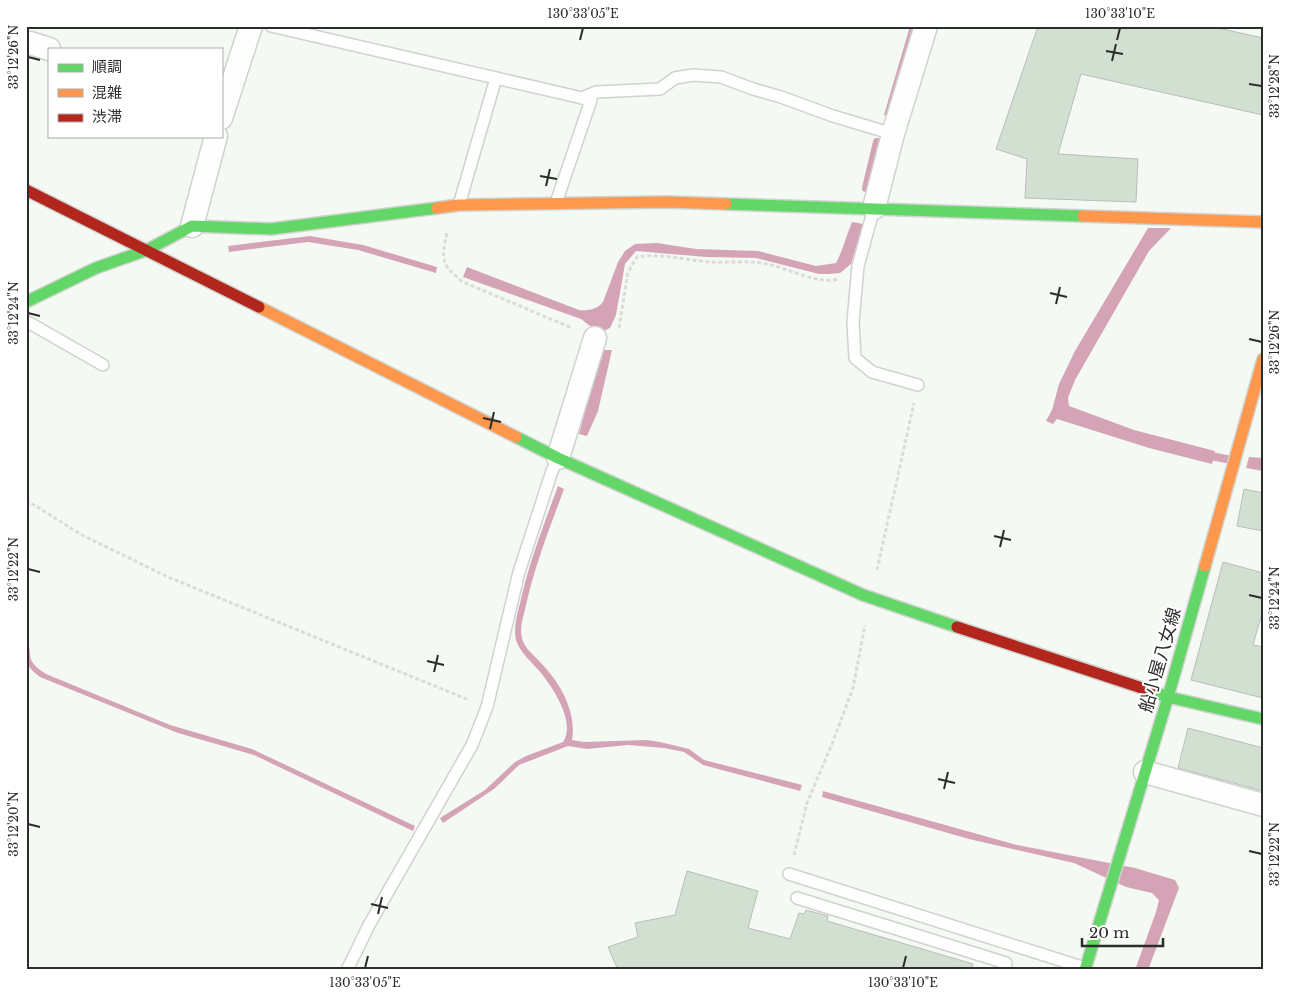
<svg xmlns="http://www.w3.org/2000/svg" width="1289" height="996" viewBox="0 0 1289 996" font-family="'Libre Baskerville','Noto Sans JP',serif">
	<style>
		.water { fill: #d4a4b6 }
		.lines { fill: none; stroke-linecap: round; stroke-linejoin: round }
		.stream { stroke: #d4a4b6; stroke-width: 8 }
		.building { fill: #d2e0d2; stroke: #b9bdb9 }
		.lane-casing { stroke: #cfd3ce; stroke-width: 14 }
		.street-casing { stroke: #cfd3ce; stroke-width: 25 }
		.fast-casing { stroke: #cfd3ce; stroke-width: 14 }
		.slow-casing { stroke: #cfd3ce; stroke-width: 14 }
		.jam-casing { stroke: #cfd3ce; stroke-width: 14 }
		.path { stroke: #dadbda; stroke-width: 3; stroke-dasharray: 4 2.5; stroke-linecap: butt }
		.lane { stroke: #fdfefd; stroke-width: 11 }
		.street { stroke: #fdfefd; stroke-width: 22 }
		.fast { stroke: #63d668; stroke-width: 11 }
		.slow { stroke: #ff974d; stroke-width: 11 }
		.jam { stroke: #b3261e; stroke-width: 11 }
		.ticks { fill: none; stroke: #2a2d29; stroke-width: 2 }
		.labels { text-anchor: middle; stroke-width: 4; stroke-linejoin: round; paint-order: stroke }
		.street-label { font-size: 18px; fill: #2a2d29; stroke: #fff }
		.neatline { fill: none; stroke: #2a2d29; stroke-width: 2 }
		.ticks-label { font-size: 12px; text-anchor: middle; fill: #2a2d29 }
	</style>
	<rect width="100%" height="100%" fill="#f4f9f3"/>
	<g class="water">
		<path d="M 910,26 L 917,26 L 890,117 L 884,115 Z"/>
		<path d="M 852,222 L 863,224 L 851,264 L 840,273 L 828,274 L 819,274 L 756,258 L 706,257 L 636,251 L 625,264 L 616,315 L 610,328 L 599,333 L 581,319 L 463,277 L 467,267 L 579,310 C 588,311 598,309 603,302 L 618,262 L 625,251 L 635,244 L 657,243 L 696,249 L 758,251 L 816,266 L 836,263 C 843,250 846,236 852,222 Z"/>
		<path d="M 1148,228 L 1171,228 L 1149,251 L 1075,380 L 1068,398 L 1069,406 L 1134,430 L 1215,451 L 1212,464 L 1149,448 L 1057,419 L 1053,424 L 1046,421 L 1052,410 L 1059,384 L 1075,351 Z"/>
		<path d="M 310,236 L 363,245 L 437,267 L 436,273 L 358,250 L 308,242 L 229,252 L 228,246 Z"/>
		<path d="M 600,350 L 612,350 L 598,411 L 587,436 L 579,434 Z"/>
		<path d="M 1249,457 L 1263,458 L 1263,471 L 1246,468 Z"/>
		<path d="M 558,486 L 564,489 C 550,527 535,565 526,605 C 524,615 519,627 522,638 C 524,648 534,655 540,662 C 560,682 577,712 572,740 L 584,742 L 646,740 L 660,742 L 689,749 L 704,760 L 802,785 L 800,791 L 703,765 L 684,752 L 664,748 L 628,745 L 587,749 L 568,746 L 519,765 L 494,789 L 443,823 L 440,818 L 485,790 L 515,762 L 526,756 L 563,742 C 576,723 554,689 541,673 C 533,663 520,653 516,640 C 513,627 518,612 521,599 C 530,560 544,524 558,486 Z"/>
		<path d="M 26,637 C 35,657 22,658 46,674 L 170,725 L 252,749 L 415,826 L 413,831 L 254,755 L 178,733 L 40,677 C 22,664 26,656 26,637 Z"/>
		<path d="M 823,791 L 1017,845 L 1135,868 L 1175,880 L 1179,888 L 1148,970 L 1135,970 L 1156,912 L 1159,900 L 1152,893 L 1126,887 L 1074,863 L 969,839 L 822,797 Z"/>
	</g>
	<g class="lines">
		<g class="stream">
			<path d="M 866,188 L 877,142"/>
			<path d="M 1206,455 L 1231,460"/>
		</g>
	</g>
	<g class="building">
		<path d="M 1038,26 L 1209,26 L 1263,38 L 1263,115 L 1081,74 L 1058,154 L 1138,159 L 1136,202 L 1025,198 L 1027,159 L 996,149 Z"/>
		<path d="M 1244,489 L 1263,493 L 1263,531 L 1237,526 Z"/>
		<path d="M 1223,562 L 1263,573 L 1263,610 L 1253,645 L 1263,647 L 1263,698 L 1191,680 Z"/>
		<path d="M 1188,728 L 1263,748 L 1263,791 L 1178,768 Z"/>
		<path d="M 687,871 L 758,891 L 748,928 L 790,939 L 799,913 L 804,914 L 806,910 L 828,916 L 827,921 L 973,964 L 972,970 L 618,970 L 608,947 L 638,937 L 635,923 L 675,915 Z"/>
	</g>
	<g class="lines">
		<g class="lane-casing">
			<g id="lane">
				<path d="M 271,26 L 591,100 L 556,203"/>
				<path d="M 582,98 L 596,92 L 660,89 L 675,78 L 693,75 L 721,77 L 753,89 L 781,97 L 833,116 L 893,134"/>
				<path d="M 459,205 L 496,78"/>
				<path d="M 874,208 L 858,266 L 853,322 L 855,358 L 872,372 L 918,385"/>
				<path d="M 26,321 L 103,365"/>
				<path d="M 789,874 L 1085,968"/>
				<path d="M 797,898 L 1006,963 L 1004,970"/>
				<path d="M 347,970 L 369,925 L 472,745 L 487,707 L 519,572 L 552,471 L 558,458"/>
			</g>
		</g>
		<g class="street-casing">
			<g id="street">
				<path d="M 30,43 L 49,49"/>
				<path d="M 221,118 L 251,26"/>
				<path d="M 874,208 L 893,134 L 926,26"/>
				<path d="M 192,226 L 216,136"/>
				<path d="M 558,458 L 595,338"/>
				<path d="M 1145,772 L 1263,805"/>
			</g>
		</g>
		<g class="fast-casing">
			<g id="fast">
				<path d="M 726,204 L 1083,216"/>
				<path d="M 26,302 L 96,268 L 147,250 L 192,226 L 271,229 L 437,208"/>
				<path d="M 516,437 L 558,458 L 863,595 L 957,627"/>
				<path d="M 1151,691 L 1168,697 L 1263,719"/>
				<path d="M 1085,970 L 1168,697 L 1205,566"/>
			</g>
		</g>
		<g class="slow-casing">
			<g id="slow">
				<path d="M 437,208 L 459,205 L 666,202 L 726,204"/>
				<path d="M 1083,216 L 1263,222"/>
				<path d="M 259,307 L 516,437"/>
				<path d="M 1205,566 L 1263,359"/>
			</g>
		</g>
		<g class="jam-casing">
			<g id="jam">
				<path d="M 26,190 L 259,307"/>
				<path d="M 957,627 L 1151,691"/>
			</g>
		</g>
		<g class="path">
			<path d="M 447,233 C 441,260 441,264 463,282 L 572,328"/>
			<path d="M 619,328 L 628,272 L 637,257 C 661,253 685,260 710,262 C 728,263 749,260 767,264 C 788,268 818,285 838,279"/>
			<path d="M 26,500 L 82,535 L 168,577 L 469,700"/>
			<path d="M 877,570 L 914,403"/>
			<path d="M 794,855 L 807,803 L 832,744 L 853,688 L 865,625"/>
		</g>
		<use href="#lane" class="lane"/>
		<use href="#street" class="street"/>
		<use href="#fast" class="fast"/>
		<use href="#slow" class="slow"/>
		<use href="#jam" class="jam"/>
	</g>
	<path class="ticks" d="M 580,40 L 583,28M 1117,40 L 1120,28M 1106,51 L 1123,54M 28,57 L 40,60M 1112,61 L 1116,44M 1249,84 L 1262,86M 540,176 L 557,179M 546,186 L 550,169M 1050,293 L 1067,297M 1056,304 L 1060,287M 28,313 L 40,316M 1249,339 L 1262,342M 483,418 L 501,422M 490,429 L 494,412M 994,536 L 1011,540M 1000,547 L 1004,530M 28,569 L 40,572M 1249,595 L 1262,598M 427,661 L 444,665M 434,672 L 438,655M 938,779 L 955,783M 944,789 L 948,772M 28,824 L 40,827M 1249,851 L 1262,854M 371,904 L 388,908M 378,914 L 382,897M 365,968 L 368,956M 903,968 L 906,956"/>
	<g class="labels">
		<g class="street-label">
			<text transform="translate(1160 660) rotate(-74)" y="6">船小屋八女線</text>
		</g>
	</g>
	<rect width="1289" height="996" fill="none" stroke="#ffffff" stroke-width="55"/>
	<rect x="48" y="48" width="175" height="90" fill="#ffffff" stroke="#aaaba9"/>
	<rect x="58" y="64" width="25" height="8" fill="#63d668" stroke="#aaaba9"/>
	<text x="92" y="72" font-size="15" fill="#2a2d29">順調</text>
	<rect x="58" y="89" width="25" height="8" fill="#ff974d" stroke="#aaaba9"/>
	<text x="92" y="98" font-size="15" fill="#2a2d29">混雑</text>
	<rect x="58" y="114" width="25" height="8" fill="#b3261e" stroke="#aaaba9"/>
	<text x="92" y="122" font-size="15" fill="#2a2d29">渋滞</text>
	<path d="M1082 938v8h81v-8" fill="none" stroke="#2a2d29" stroke-width="2.5"/>
	<text x="1089" y="938" font-size="15" fill="#2a2d29" stroke="#ffffff" stroke-width="4" paint-order="stroke">20 m</text>
	<rect x="28" y="28" width="1234" height="940" class="neatline"/>
	<g class="ticks-label">
		<text x="583" y="18">130°33'05"E</text>
		<text x="1120" y="18">130°33'10"E</text>
		<text transform="translate(14 57) rotate(-90)" y="4">33°12'26"N</text>
		<text transform="translate(1275 86) rotate(-90)" y="4">33°12'28"N</text>
		<text transform="translate(14 313) rotate(-90)" y="4">33°12'24"N</text>
		<text transform="translate(1275 342) rotate(-90)" y="4">33°12'26"N</text>
		<text transform="translate(14 569) rotate(-90)" y="4">33°12'22"N</text>
		<text transform="translate(1275 598) rotate(-90)" y="4">33°12'24"N</text>
		<text transform="translate(14 824) rotate(-90)" y="4">33°12'20"N</text>
		<text transform="translate(1275 854) rotate(-90)" y="4">33°12'22"N</text>
		<text x="365" y="987">130°33'05"E</text>
		<text x="903" y="987">130°33'10"E</text>
	</g>
</svg>
